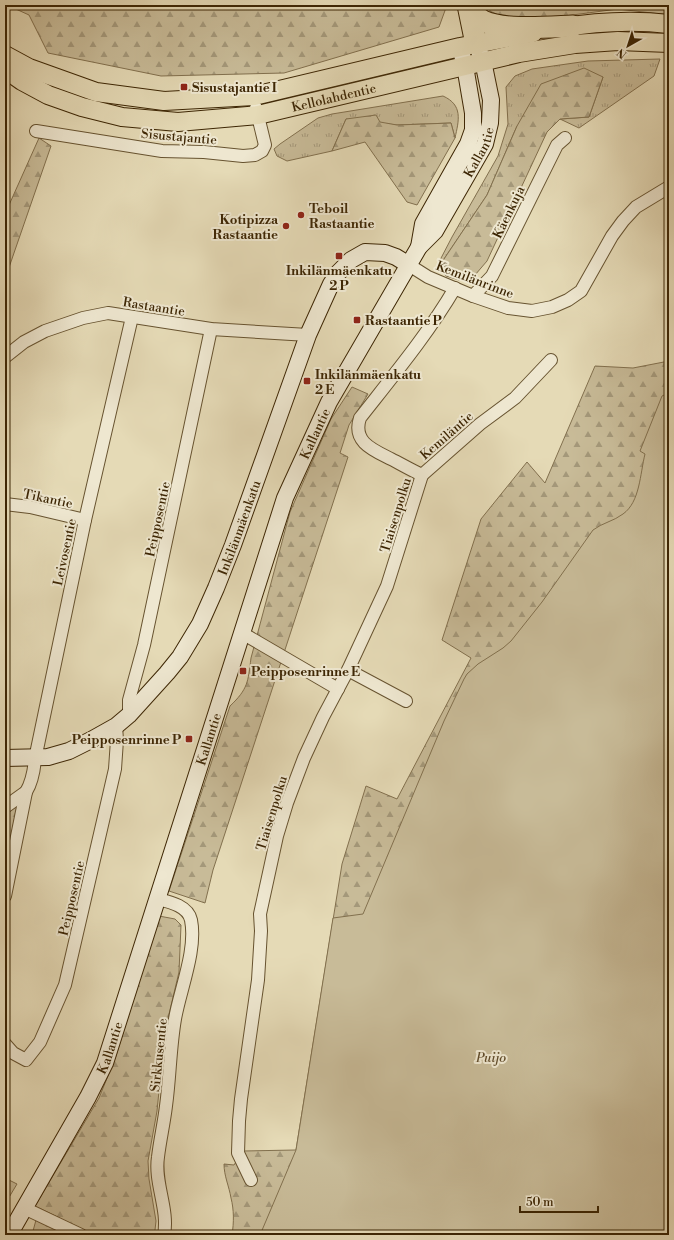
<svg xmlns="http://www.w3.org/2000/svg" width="674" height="1240" viewBox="0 0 674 1240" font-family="'Libre Bodoni',serif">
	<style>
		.grass { fill: url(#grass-tufts); stroke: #82704e }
		.forest { fill: url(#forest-firs); stroke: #82704e }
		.green { fill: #c8bb98; stroke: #82704e }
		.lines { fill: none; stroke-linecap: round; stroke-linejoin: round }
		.street-casing { stroke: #675330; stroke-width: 14 }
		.secondary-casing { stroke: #3d2604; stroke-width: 18 }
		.primary-casing { stroke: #3d2604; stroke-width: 20 }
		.highway-casing { stroke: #3d2604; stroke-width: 23 }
		.street { stroke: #eee7d0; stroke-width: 12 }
		.secondary { stroke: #eee7d0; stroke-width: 16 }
		.primary { stroke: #e5dab6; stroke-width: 18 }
		.highway { stroke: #e5dab6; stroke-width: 21 }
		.poi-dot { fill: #8f2418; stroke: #eee7d0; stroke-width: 1.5 }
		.labels { text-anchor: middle; stroke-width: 4; stroke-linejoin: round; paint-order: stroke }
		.poi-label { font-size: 13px; font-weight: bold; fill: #3d2604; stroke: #eee7d0; text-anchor: start }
		.street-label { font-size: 13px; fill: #3d2604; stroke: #eee7d0 }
		.park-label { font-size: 13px; font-style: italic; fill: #604b29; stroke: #eee7d0 }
	</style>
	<defs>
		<pattern id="grass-tufts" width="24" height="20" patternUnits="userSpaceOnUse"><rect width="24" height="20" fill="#c8bb98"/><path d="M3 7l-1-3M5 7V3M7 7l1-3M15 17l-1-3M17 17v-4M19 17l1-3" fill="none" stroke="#a4987a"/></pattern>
		<pattern id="forest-firs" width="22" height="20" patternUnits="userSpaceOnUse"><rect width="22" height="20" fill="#c8bb98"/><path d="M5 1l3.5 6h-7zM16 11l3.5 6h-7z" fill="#a4987a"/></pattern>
	</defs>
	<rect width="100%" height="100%" fill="#e5dab6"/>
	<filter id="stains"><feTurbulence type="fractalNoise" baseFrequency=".005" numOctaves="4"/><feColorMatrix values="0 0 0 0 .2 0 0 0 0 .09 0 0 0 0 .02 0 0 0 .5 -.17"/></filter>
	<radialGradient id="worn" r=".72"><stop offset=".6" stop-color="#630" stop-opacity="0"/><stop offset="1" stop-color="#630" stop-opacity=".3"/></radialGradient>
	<g class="grass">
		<path d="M 613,5 L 669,5 L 669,15 L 618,9 Z"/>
		<path d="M 660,59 L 654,76 L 579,128 L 560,119 L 589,117 L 603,77 L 517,126 L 487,195 L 442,262 L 440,269 L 439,262 L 452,237 L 498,156 L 508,124 L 506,87 L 515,76 L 532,69 L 588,61 Z"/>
		<path d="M 443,96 C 463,105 459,120 455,138 L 451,123 L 397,125 L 346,119 L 332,151 L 287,161 L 277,156 L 274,149 L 280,144 L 318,118 L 332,114 Z"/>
	</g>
	<g class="forest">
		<path d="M 7,5 L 447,5 L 439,27 L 284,73 L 161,76 L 48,53 L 29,15 Z"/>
		<path d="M 488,5 L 613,5 L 618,9 L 534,20 L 506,19 L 490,11 Z"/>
		<path d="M 584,68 L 603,77 L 589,117 L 560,119 L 547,132 L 487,261 L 475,275 L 459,280 L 446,276 L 440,269 L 442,262 L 487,195 L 517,126 L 541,84 Z"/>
		<path d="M 376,115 L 380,122 L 397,125 L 451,123 L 455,138 L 417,205 L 407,202 L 365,142 L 332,151 L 346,119 Z"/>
		<path d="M 39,138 L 51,146 L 5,279 L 5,214 Z"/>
		<path d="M 669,361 L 669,1235 L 232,1235 C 234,1222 234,1210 231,1198 C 229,1186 224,1176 224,1164 L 234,1165 L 243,1151 L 296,1150 L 342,864 L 366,786 L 397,799 L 471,658 L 442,640 L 481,519 L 527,462 L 545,483 L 595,366 L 633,368 Z"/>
		<path d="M 352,387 L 368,394 L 349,425 L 340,453 L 348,457 L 213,870 L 205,903 L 169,891 L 230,706 C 248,689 248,682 251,658 L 290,512 L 331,419 Z"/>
		<path d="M 13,807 L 17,807 L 7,855 L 5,854 L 5,814 Z"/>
		<path d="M 159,916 L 175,919 L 181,925 L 179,972 L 165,1031 L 157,1111 L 148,1161 L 149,1179 L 156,1221 L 155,1230 L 152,1235 L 94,1235 L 35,1206 L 99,1098 L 116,1056 Z"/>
		<path d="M 5,1178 L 17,1184 L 5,1204 Z"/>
		<path d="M 36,1220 L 67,1235 L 33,1235 L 33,1231 Z"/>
	</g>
	<path class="green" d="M 669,393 L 669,1235 L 260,1235 L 296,1150 L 333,918 L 363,914 L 444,721 L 464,679 L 467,674 L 478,664 L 503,648 L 511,641 L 542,602 L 593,530 C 602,523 614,521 623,514 C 640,502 640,474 645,454 L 640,451 L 662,396 Z"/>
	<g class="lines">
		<g class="street-casing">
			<g id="street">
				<path d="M 36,131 L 162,151 L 204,152 L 243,156 L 255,155 L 262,151 L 265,145 L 256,108"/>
				<path d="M 409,265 L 428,277 L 473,296 L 508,308 L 532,311 L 552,307 L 568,300 L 581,291 L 612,236 L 623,221 L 636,207 L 669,187"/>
				<path d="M 455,288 C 428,334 393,376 360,418 C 352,442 373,450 391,459 C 401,464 411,470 422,475 L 480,424 L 515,398 L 551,360"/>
				<path d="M 473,296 L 492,276 L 557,145 L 565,138"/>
				<path d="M 5,357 L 24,342 L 45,331 L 83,318 L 108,313 L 211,329 L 308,335"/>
				<path d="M 5,504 L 30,507 L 85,520"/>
				<path d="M 242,633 L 338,689"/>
				<path d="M 348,670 L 406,701"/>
				<path d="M 129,715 L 129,700 L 144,645 L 211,329"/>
				<path d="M 5,807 L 26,792"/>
				<path d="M 5,896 L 26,792 C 32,782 34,771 35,759 L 85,520 L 132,317"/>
				<path d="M 158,899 C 170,902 188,906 191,920 C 197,950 180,990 175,1019 C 170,1048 170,1077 166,1106 C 164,1123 160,1140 158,1157 C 154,1183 169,1209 164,1235"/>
				<path d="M 5,1044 L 13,1053 L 26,1060 L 40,1042 L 65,985 L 115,769 L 117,740 L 116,726"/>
				<path d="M 251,1180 L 238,1153 L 239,1121 L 241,1099 L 258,980 L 261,931 L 260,914 L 277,836 L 287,803 L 304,758 L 323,717 L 348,670 L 387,586 L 422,475"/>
				<path d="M 24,1208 L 81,1235"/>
			</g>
		</g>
		<g class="secondary-casing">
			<g id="secondary">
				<path d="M 419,247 L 423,224 L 468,144 L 473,130 L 473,113 L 465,66 L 460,47"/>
				<path id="s1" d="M 5,758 L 48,757 L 69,751 L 91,740 L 116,726 L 129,715 L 167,673 L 180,657 L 200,624 L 216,588 L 233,545 L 308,335 L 331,284 L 338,273 L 351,260 L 365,252 L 385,253 L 396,257 L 409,265"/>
				<path id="s2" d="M 9,1235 L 88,1097 L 105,1063 L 285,498 L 329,402 L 419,247 L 435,231 L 485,144 L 490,123 L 491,100 L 483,61 L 479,51"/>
			</g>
		</g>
		<g class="primary-casing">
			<g id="primary">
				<path d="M 560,28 C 595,22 633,20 669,24"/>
				<path d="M 5,55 L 29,68 L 96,92 L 164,101 L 254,96 L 460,47 L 533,33"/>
				<path id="s3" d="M 5,69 L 22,81 L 48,95 L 82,107 L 122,117 L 178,122 L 258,115 L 519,53 L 575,44 L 618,41 L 669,43"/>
			</g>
		</g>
		<g class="highway-casing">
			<g id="highway">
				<path d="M 468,5 C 472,12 476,17 483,21 C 505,31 548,27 573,26"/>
				<path d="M 468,5 L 476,44"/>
			</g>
		</g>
		<use href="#street" class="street"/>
		<use href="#secondary" class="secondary"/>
		<use href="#primary" class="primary"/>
		<use href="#highway" class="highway"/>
	</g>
	<g class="poi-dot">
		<rect x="180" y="83" width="8" height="8" rx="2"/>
		<circle cx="301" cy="215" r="4"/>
		<circle cx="286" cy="226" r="4"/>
		<rect x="335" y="252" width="8" height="8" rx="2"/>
		<rect x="353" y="316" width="8" height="8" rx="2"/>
		<rect x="303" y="377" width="8" height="8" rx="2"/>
		<rect x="239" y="667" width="8" height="8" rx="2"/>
		<rect x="185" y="735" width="8" height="8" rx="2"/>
	</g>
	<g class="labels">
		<g class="poi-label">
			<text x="192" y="92">Sisustajantie I</text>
			<text x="309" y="213">Teboil<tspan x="309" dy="15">Rastaantie</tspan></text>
			<text x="278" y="224" text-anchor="end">Kotipizza<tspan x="278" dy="15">Rastaantie</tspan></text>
			<text x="339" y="275" text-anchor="middle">Inkilänmäenkatu<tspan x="339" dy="15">2 P</tspan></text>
			<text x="365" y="325">Rastaantie P</text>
			<text x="315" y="379">Inkilänmäenkatu<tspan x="315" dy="15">2 E</tspan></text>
			<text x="251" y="676">Peipposenrinne E</text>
			<text x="181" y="744" text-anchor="end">Peipposenrinne P</text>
		</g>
		<g class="street-label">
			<text dy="5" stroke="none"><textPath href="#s3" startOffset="342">Kellolahdentie</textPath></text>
			<text transform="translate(179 136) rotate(5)" y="5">Sisustajantie</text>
			<text dy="5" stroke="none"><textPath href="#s2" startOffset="1188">Kallantie</textPath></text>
			<text transform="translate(508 212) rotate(-64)" y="5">Käenkuja</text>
			<text transform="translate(475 279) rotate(21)" y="5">Kemilänrinne</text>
			<text transform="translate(154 306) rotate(9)" y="5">Rastaantie</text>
			<text dy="5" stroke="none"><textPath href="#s2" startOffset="861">Kallantie</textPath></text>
			<text transform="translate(446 435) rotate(-41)" y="5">Kemiläntie</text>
			<text transform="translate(48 498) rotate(12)" y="5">Tikantie</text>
			<text transform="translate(395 515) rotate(-73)" y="5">Tiaisenpolku</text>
			<text transform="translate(157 519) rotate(-78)" y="5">Peipposentie</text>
			<text dy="5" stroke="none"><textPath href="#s1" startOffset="355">Inkilänmäenkatu</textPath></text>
			<text transform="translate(64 552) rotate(-78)" y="5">Leivosentie</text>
			<text dy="5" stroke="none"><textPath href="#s2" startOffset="537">Kallantie</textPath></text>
			<text transform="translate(271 813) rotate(-73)" y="5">Tiaisenpolku</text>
			<text transform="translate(71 898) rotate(-77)" y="5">Peipposentie</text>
			<text dy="5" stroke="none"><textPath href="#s2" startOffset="213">Kallantie</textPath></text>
			<text transform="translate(158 1055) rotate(-84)" y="5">Sirkkusentie</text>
		</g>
		<g class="park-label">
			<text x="491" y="1062">Puijo</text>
		</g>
	</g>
	<rect width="674" height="1240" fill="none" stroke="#e5dab6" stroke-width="20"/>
	<rect x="6" y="6" width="662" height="1228" fill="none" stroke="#3d2604" stroke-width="2"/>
	<rect x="10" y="10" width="654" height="1220" fill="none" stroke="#3d2604"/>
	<g transform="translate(628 46) rotate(219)" stroke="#eee7d0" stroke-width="3" paint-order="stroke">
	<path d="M0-3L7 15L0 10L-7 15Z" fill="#3d2604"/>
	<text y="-6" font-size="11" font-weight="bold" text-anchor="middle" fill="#3d2604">N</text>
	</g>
	<path d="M520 1206v6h78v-6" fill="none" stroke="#3d2604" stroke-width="2"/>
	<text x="526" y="1206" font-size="12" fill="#3d2604" stroke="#eee7d0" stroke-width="3" paint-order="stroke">50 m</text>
	<rect width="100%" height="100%" filter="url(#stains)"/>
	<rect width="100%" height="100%" fill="url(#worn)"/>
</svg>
